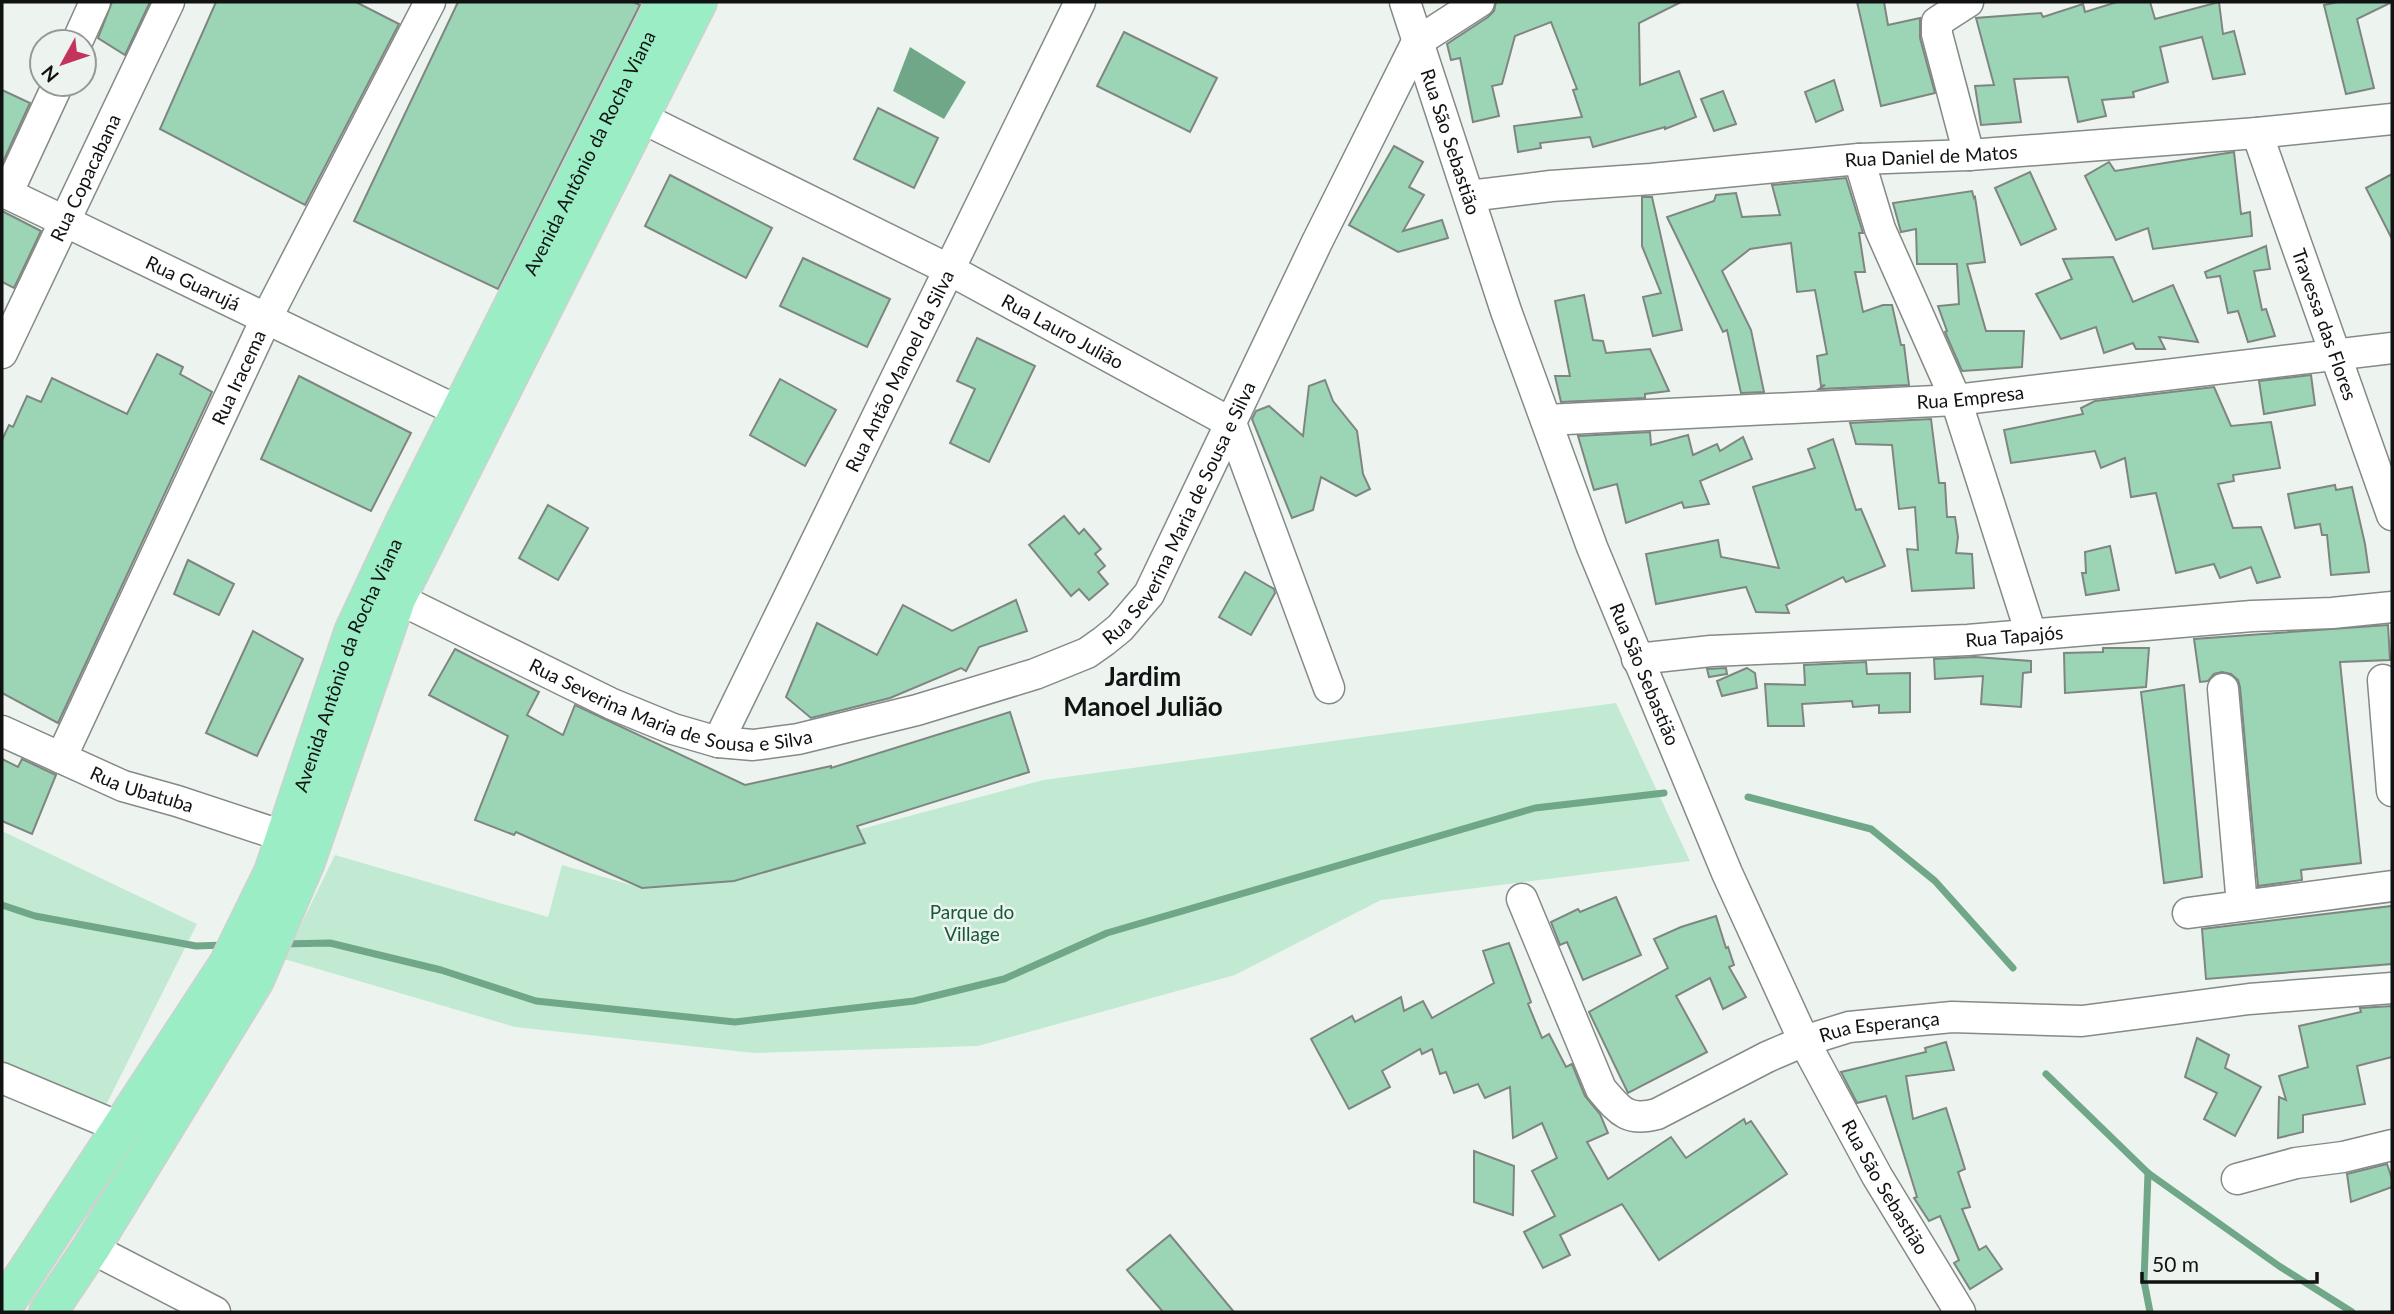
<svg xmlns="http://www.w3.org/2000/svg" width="2394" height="1314" viewBox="0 0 2394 1314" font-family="Lato,sans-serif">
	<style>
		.green { fill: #c2ead2 }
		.water { fill: #6fa788 }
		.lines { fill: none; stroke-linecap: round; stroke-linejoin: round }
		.stream { stroke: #6fa788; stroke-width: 7 }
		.building { fill: #9cd5b5; stroke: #7f8682; stroke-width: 2 }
		.minor-casing { stroke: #848a86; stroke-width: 33 }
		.major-casing { stroke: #cfd0d0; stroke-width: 40 }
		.minor { stroke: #fff; stroke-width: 30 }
		.major { stroke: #9bedc6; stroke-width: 37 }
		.labels { text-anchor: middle; stroke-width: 5; stroke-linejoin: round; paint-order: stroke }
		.street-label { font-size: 19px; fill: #111312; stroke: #edf4ef }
		.park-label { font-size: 19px; fill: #15593b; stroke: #edf4ef }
		.district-label { font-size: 26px; font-weight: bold; fill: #111312; stroke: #edf4ef }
	</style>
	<rect width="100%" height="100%" fill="#edf4ef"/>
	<g class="green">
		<path d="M 1616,703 L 1690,861 L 1381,900 L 1235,975 L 978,1046 L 754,1053 L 515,1027 L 284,959 L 335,855 L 548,917 L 562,865 L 642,888 L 1043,780 Z"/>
		<path d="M 2,831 L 197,924 L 103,1111 L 2,1068 Z"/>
	</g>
	<path class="water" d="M 910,47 L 966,82 L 944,119 L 893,91 Z"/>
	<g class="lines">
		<g class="stream">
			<path d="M 1748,797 L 1871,829 L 1935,881 L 2013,968"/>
			<path d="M 2,905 L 35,916 L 196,946 L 225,945"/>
			<path d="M 282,944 L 330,943 L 441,970 L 536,1001 L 735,1022 L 914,1001 L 1004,979 L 1107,933 L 1535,808 L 1664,793"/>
			<path d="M 2046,1074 L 2148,1173 L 2279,1266 L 2352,1312"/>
			<path d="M 2148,1173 L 2144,1281 L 2150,1312"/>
		</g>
	</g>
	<g class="building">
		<path d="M 112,2 L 150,2 L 125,55 L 98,38 Z"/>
		<path d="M 216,2 L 356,2 L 399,24 L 305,205 L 160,129 Z"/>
		<path d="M 458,2 L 633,2 L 640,5 L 498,289 L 354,221 Z"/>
		<path d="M 1496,2 L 1681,2 L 1639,23 L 1640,85 L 1679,71 L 1696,117 L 1665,129 L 1665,127 L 1593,147 L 1590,137 L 1540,143 L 1541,148 L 1518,152 L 1514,126 L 1582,117 L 1573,90 L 1577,89 L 1551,22 L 1515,36 L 1502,84 L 1492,86 L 1499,116 L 1473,122 L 1460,58 L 1451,60 L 1447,44 L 1488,17 L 1494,11 Z"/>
		<path d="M 1857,2 L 1884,2 L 1888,25 L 1920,18 L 1920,38 L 1935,93 L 1881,106 Z"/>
		<path d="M 2117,2 L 2150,2 L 2155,19 L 2219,2 L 2223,34 L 2234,31 L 2245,74 L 2213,79 L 2202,37 L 2160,47 L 2168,82 L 2133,92 L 2134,97 L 2102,100 L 2106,116 L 2078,122 L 2068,77 L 2014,79 L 2021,122 L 1981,125 L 1975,86 L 1994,85 L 1976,18 L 2041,13 L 2043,17 L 2083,4 L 2085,12 Z"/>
		<path d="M 2338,2 L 2392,2 L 2357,19 L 2374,88 L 2346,94 L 2324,5 Z"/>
		<path d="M 1124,32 L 1217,78 L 1190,132 L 1097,86 Z"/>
		<path d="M 1834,80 L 1843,110 L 1816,122 L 1805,92 Z"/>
		<path d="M 2,90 L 30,103 L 2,164 Z"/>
		<path d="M 1723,91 L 1736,124 L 1714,131 L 1701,99 Z"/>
		<path d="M 878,108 L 938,138 L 914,188 L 854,159 Z"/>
		<path d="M 1394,146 L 1423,162 L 1409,187 L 1424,195 L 1403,231 L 1442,220 L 1448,238 L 1398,252 L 1349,225 Z"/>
		<path d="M 2234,152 L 2241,214 L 2250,212 L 2252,236 L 2153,249 L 2148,228 L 2116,240 L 2085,176 L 2109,162 L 2115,171 Z"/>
		<path d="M 2030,172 L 2056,229 L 2021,245 L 1995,188 Z"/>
		<path d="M 2392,174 L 2392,239 L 2366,188 Z"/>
		<path d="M 670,175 L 772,228 L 746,278 L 645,226 Z"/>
		<path d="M 1846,178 L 1863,233 L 1859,233 L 1865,272 L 1855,272 L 1863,312 L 1883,305 L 1892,305 L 1901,345 L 1904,345 L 1909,385 L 1819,389 L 1825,385 L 1821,386 L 1817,356 L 1827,354 L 1815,290 L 1797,292 L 1791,243 L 1750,249 L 1722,271 L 1751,330 L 1764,392 L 1741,393 L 1727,330 L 1723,332 L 1667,217 L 1714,201 L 1716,195 L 1736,193 L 1742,217 L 1780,215 L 1772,185 Z"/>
		<path d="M 1972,191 L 1974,198 L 1975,197 L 1985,262 L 1967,264 L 1986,331 L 2024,331 L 2022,367 L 1962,371 L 1945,332 L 1947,331 L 1938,306 L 1959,304 L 1957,264 L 1917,264 L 1916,229 L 1901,232 L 1893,203 Z"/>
		<path d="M 1642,197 L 1652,197 L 1682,330 L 1653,336 L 1643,297 L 1661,293 L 1642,246 Z"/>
		<path d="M 2,211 L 41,231 L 14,288 L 2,282 Z"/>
		<path d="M 2266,246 L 2270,269 L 2254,271 L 2262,310 L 2266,309 L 2275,336 L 2248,342 L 2238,311 L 2228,313 L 2220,276 L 2207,278 L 2205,272 Z"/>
		<path d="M 2113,257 L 2133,302 L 2173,285 L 2198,342 L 2159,337 L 2165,349 L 2136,349 L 2133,343 L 2104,353 L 2096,327 L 2061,339 L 2036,294 L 2072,279 L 2063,259 Z"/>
		<path d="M 803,258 L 890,299 L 867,347 L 780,306 Z"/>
		<path d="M 1584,295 L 1593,340 L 1603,341 L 1606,353 L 1650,349 L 1669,391 L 1645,394 L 1645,398 L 1561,402 L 1555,376 L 1570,376 L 1555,301 Z"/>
		<path d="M 977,338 L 1035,366 L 989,462 L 950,443 L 975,389 L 957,381 Z"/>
		<path d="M 157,354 L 183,367 L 180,374 L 212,392 L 58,723 L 2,693 L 2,440 L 9,425 L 13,427 L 27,396 L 41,402 L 52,378 L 127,414 Z"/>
		<path d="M 2311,375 L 2315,405 L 2264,414 L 2259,381 Z"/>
		<path d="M 299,376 L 411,433 L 371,511 L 261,459 Z"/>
		<path d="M 780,379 L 836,410 L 805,466 L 750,435 Z"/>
		<path d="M 1325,380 L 1333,401 L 1357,431 L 1363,474 L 1370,489 L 1356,496 L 1321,477 L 1313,510 L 1292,518 L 1252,419 L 1256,411 L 1269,406 L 1303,436 L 1309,386 Z"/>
		<path d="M 2214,387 L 2231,426 L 2271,422 L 2280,468 L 2233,475 L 2234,481 L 2218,484 L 2233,528 L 2261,527 L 2280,577 L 2257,583 L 2251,567 L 2220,578 L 2214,564 L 2176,573 L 2156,493 L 2131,497 L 2125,458 L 2101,468 L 2095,451 L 2011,463 L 2004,430 L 2083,414 L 2081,408 L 2095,401 Z"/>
		<path d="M 1931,419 L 1939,483 L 1945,483 L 1947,517 L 1955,517 L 1958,537 L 1956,553 L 1972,554 L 1974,588 L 1912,591 L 1907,549 L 1918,550 L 1915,507 L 1899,509 L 1892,445 L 1856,444 L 1850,423 Z"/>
		<path d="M 1650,432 L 1651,445 L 1688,435 L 1693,455 L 1717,444 L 1720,451 L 1743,437 L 1752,459 L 1700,481 L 1709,504 L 1684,508 L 1682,502 L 1626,523 L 1617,484 L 1594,490 L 1578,436 Z"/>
		<path d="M 1833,439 L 1856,510 L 1861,509 L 1885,566 L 1846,582 L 1843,577 L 1786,605 L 1789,613 L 1756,612 L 1746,587 L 1656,604 L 1646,554 L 1718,540 L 1721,557 L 1779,568 L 1753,487 L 1815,468 L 1808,449 Z"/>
		<path d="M 2335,485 L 2336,490 L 2352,487 L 2365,544 L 2369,572 L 2331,575 L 2327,535 L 2322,535 L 2320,524 L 2295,528 L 2288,494 Z"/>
		<path d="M 548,505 L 588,528 L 558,580 L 519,558 Z"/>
		<path d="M 1064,516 L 1079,534 L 1084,529 L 1101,549 L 1095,554 L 1105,566 L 1098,572 L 1108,584 L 1089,600 L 1079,589 L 1071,596 L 1029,545 Z"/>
		<path d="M 2110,546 L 2119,590 L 2086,595 L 2082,573 L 2086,573 L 2085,552 Z"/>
		<path d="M 188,560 L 234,584 L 219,615 L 174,594 Z"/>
		<path d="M 1245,572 L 1274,589 L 1275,593 L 1251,635 L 1219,617 Z"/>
		<path d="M 1016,600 L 1027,631 L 979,647 L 966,671 L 961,668 L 890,698 L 811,718 L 786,697 L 817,623 L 877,655 L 903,605 L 952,631 Z"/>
		<path d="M 2388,625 L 2390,660 L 2340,662 L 2361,863 L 2301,870 L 2302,880 L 2258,886 L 2240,687 L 2238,680 L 2231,674 L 2222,672 L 2214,674 L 2208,681 L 2200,682 L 2194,639 Z"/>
		<path d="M 253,631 L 303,659 L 257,756 L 206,733 Z"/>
		<path d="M 2103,648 L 2149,648 L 2146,687 L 2065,693 L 2064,653 L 2103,652 Z"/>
		<path d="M 455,649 L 539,692 L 527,715 L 563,735 L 575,705 L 745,785 L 831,766 L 831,768 L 1010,712 L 1029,772 L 857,826 L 865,843 L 734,881 L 642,888 L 516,832 L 514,835 L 475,820 L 508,736 L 429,695 Z"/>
		<path d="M 1975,657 L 2031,661 L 2031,672 L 2023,673 L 2021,707 L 1981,704 L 1983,676 L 1935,679 L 1934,659 Z"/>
		<path d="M 1866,662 L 1867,674 L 1910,673 L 1910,712 L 1879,713 L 1879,705 L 1853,707 L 1852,701 L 1802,704 L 1804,726 L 1768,726 L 1765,684 L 1805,685 L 1804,665 Z"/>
		<path d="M 1726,668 L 1727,674 L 1709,677 L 1707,669 Z"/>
		<path d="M 1747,668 L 1755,673 L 1757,688 L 1722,696 L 1717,681 Z"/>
		<path d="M 2184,685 L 2202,877 L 2164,883 L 2141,692 Z"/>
		<path d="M 2,759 L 18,767 L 22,759 L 56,775 L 32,834 L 2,821 Z"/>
		<path d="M 1616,897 L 1641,955 L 1583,980 L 1567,942 L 1560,945 L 1551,922 L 1578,909 L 1580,912 Z"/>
		<path d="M 2392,906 L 2392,964 L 2206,979 L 2202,929 Z"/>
		<path d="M 1716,916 L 1726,948 L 1728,947 L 1734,965 L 1729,967 L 1746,997 L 1723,1009 L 1710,978 L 1676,996 L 1707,1052 L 1628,1093 L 1589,1012 L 1668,968 L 1654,939 L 1681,927 Z"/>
		<path d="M 1509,943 L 1531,1002 L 1528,1004 L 1542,1038 L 1549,1034 L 1566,1067 L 1572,1064 L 1585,1096 L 1600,1114 L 1608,1133 L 1587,1142 L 1608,1179 L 1671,1137 L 1686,1158 L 1744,1119 L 1746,1124 L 1751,1121 L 1787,1174 L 1659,1260 L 1622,1204 L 1560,1235 L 1570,1255 L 1543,1268 L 1524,1232 L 1555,1216 L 1532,1171 L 1557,1158 L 1542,1123 L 1513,1138 L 1510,1087 L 1485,1098 L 1478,1084 L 1454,1093 L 1446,1072 L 1440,1074 L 1432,1049 L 1422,1054 L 1420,1049 L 1382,1071 L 1390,1087 L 1349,1109 L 1311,1039 L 1352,1016 L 1355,1022 L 1401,997 L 1404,1011 L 1423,1001 L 1432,1018 L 1494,983 L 1483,951 Z"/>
		<path d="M 2392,1006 L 2392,1057 L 2357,1066 L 2365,1104 L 2303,1115 L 2303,1132 L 2278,1138 L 2279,1097 L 2286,1100 L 2279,1076 L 2308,1067 L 2299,1026 L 2361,1012 L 2360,1008 Z"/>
		<path d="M 2197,1038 L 2229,1055 L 2225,1068 L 2261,1087 L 2235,1136 L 2204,1119 L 2217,1093 L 2185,1077 Z"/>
		<path d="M 1946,1042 L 1954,1070 L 1906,1076 L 1913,1119 L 1946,1108 L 1965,1169 L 1958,1172 L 1970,1207 L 1962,1209 L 1979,1250 L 1986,1246 L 2002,1269 L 1970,1289 L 1954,1263 L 1959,1260 L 1940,1216 L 1929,1221 L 1914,1198 L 1917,1197 L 1886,1096 L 1857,1103 L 1841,1072 L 1926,1052 L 1925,1048 Z"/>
		<path d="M 1474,1151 L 1514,1166 L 1513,1215 L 1474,1202 Z"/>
		<path d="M 2387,1164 L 2392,1179 L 2392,1187 L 2351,1202 L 2347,1174 Z"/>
		<path d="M 1170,1235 L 1234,1312 L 1163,1312 L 1127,1270 Z"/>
	</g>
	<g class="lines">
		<g class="minor-casing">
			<g id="minor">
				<path id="s1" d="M 1405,2 L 1506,311 L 1592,547 L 1727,873 L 1804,1041 L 1877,1176 L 1960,1312"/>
				<path d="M 1968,2 L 1937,22 L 1937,34 L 1969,155"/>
				<path d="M 77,42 L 95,2"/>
				<path id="s2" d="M 640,117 L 948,269 L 1231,423 L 1329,688"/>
				<path id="s3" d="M 2257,133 L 2392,515"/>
				<path d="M 1859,159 L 1880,229 L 1956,400 L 2031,634"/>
				<path id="s4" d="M 2,191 L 460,412"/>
				<path d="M 7,194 L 58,84"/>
				<path id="s5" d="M 1469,196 L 1551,186 L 1651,179 L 1859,159 L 1969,155 L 2257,133 L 2392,119"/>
				<path id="s6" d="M 2,353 L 169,2"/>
				<path id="s7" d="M 1546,420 L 1956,400 L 2392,348"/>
				<path id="s8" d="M 397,598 L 612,704 L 673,729 L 718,742 L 753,745 L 798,739 L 917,710 L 1035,674 L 1087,653 L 1104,641 L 1120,628 L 1149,594 L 1317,242 L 1417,42 L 1479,2"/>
				<path id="s9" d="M 1637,659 L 1711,651 L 1968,640 L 2252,616 L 2332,613 L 2392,607"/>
				<path d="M 2383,680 L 2392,791"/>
				<path d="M 2223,689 L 2242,905"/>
				<path id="s10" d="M 2,731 L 123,786 L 177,801 L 286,837"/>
				<path id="s11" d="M 718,742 L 1080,2"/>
				<path id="s12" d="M 61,758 L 266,319 L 430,2"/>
				<path id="s13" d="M 1522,899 L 1601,1089 C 1620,1111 1627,1122 1657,1114 L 1767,1057 L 1804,1041 L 1849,1027 L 1952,1017 L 2082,1021 L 2249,999 L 2392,988"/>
				<path d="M 2188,913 L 2392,886"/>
				<path d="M 2,1078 L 119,1127"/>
				<path d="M 2237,1179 L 2296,1163 L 2343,1157 L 2392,1145"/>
				<path d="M 91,1248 L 215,1312"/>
			</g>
		</g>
		<g class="major-casing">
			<g id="major">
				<path id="s14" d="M 2,1309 L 228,964 L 273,872 L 353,632 L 405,521 L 665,2"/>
				<path d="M 48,1312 L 91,1248 L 255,980 L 306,862 L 397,598 L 698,2"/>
			</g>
		</g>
		<use href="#minor" class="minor"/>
		<use href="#major" class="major"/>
	</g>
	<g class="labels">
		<g class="street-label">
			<text dy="7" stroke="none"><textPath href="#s1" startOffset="147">Rua São Sebastião</textPath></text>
			<text dy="7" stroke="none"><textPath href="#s14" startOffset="1302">Avenida Antônio da Rocha Viana</textPath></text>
			<text dy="7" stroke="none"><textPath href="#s5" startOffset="464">Rua Daniel de Matos</textPath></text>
			<text dy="7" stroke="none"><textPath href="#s6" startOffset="194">Rua Copacabana</textPath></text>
			<text dy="7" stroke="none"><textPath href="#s4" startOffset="212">Rua Guarujá</textPath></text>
			<text dy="7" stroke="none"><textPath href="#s3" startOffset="203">Travessa das Flores</textPath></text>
			<text dy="7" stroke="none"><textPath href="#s2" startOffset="474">Rua Lauro Julião</textPath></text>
			<text dy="7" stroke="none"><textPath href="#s11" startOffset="413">Rua Antão Manoel da Silva</textPath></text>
			<text dy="7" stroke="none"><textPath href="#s12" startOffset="420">Rua Iracema</textPath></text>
			<text dy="7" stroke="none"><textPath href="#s7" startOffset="425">Rua Empresa</textPath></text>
			<text dy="7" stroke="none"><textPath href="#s8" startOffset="906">Rua Severina Maria de Sousa e Silva</textPath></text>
			<text dy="7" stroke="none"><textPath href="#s9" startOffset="378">Rua Tapajós</textPath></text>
			<text dy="7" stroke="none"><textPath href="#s14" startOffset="735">Avenida Antônio da Rocha Viana</textPath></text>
			<text dy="7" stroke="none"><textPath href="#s1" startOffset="714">Rua São Sebastião</textPath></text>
			<text dy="7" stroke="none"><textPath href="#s8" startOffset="298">Rua Severina Maria de Sousa e Silva</textPath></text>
			<text dy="7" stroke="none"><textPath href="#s10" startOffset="152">Rua Ubatuba</textPath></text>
			<text dy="7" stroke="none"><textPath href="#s13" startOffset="514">Rua Esperança</textPath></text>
			<text dy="7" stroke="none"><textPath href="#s1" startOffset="1281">Rua São Sebastião</textPath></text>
		</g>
		<g class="park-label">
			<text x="972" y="919">Parque do<tspan x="972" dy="22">Village</tspan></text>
		</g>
		<g class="district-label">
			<text x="1143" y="686">Jardim<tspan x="1143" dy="30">Manoel Julião</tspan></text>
		</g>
	</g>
	<rect width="2394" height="1314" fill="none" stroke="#111312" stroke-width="7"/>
	<g transform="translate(63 63) rotate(230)"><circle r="33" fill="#edf4ef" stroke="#959a97" stroke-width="2"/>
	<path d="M0-5L12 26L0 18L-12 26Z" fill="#c3345b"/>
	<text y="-10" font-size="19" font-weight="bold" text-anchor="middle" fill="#111312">N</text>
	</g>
	<path d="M2142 1272v10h175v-10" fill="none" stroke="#111312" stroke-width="3.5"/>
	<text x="2152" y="1272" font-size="21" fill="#111312" stroke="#edf4ef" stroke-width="5" paint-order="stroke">50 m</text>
</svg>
